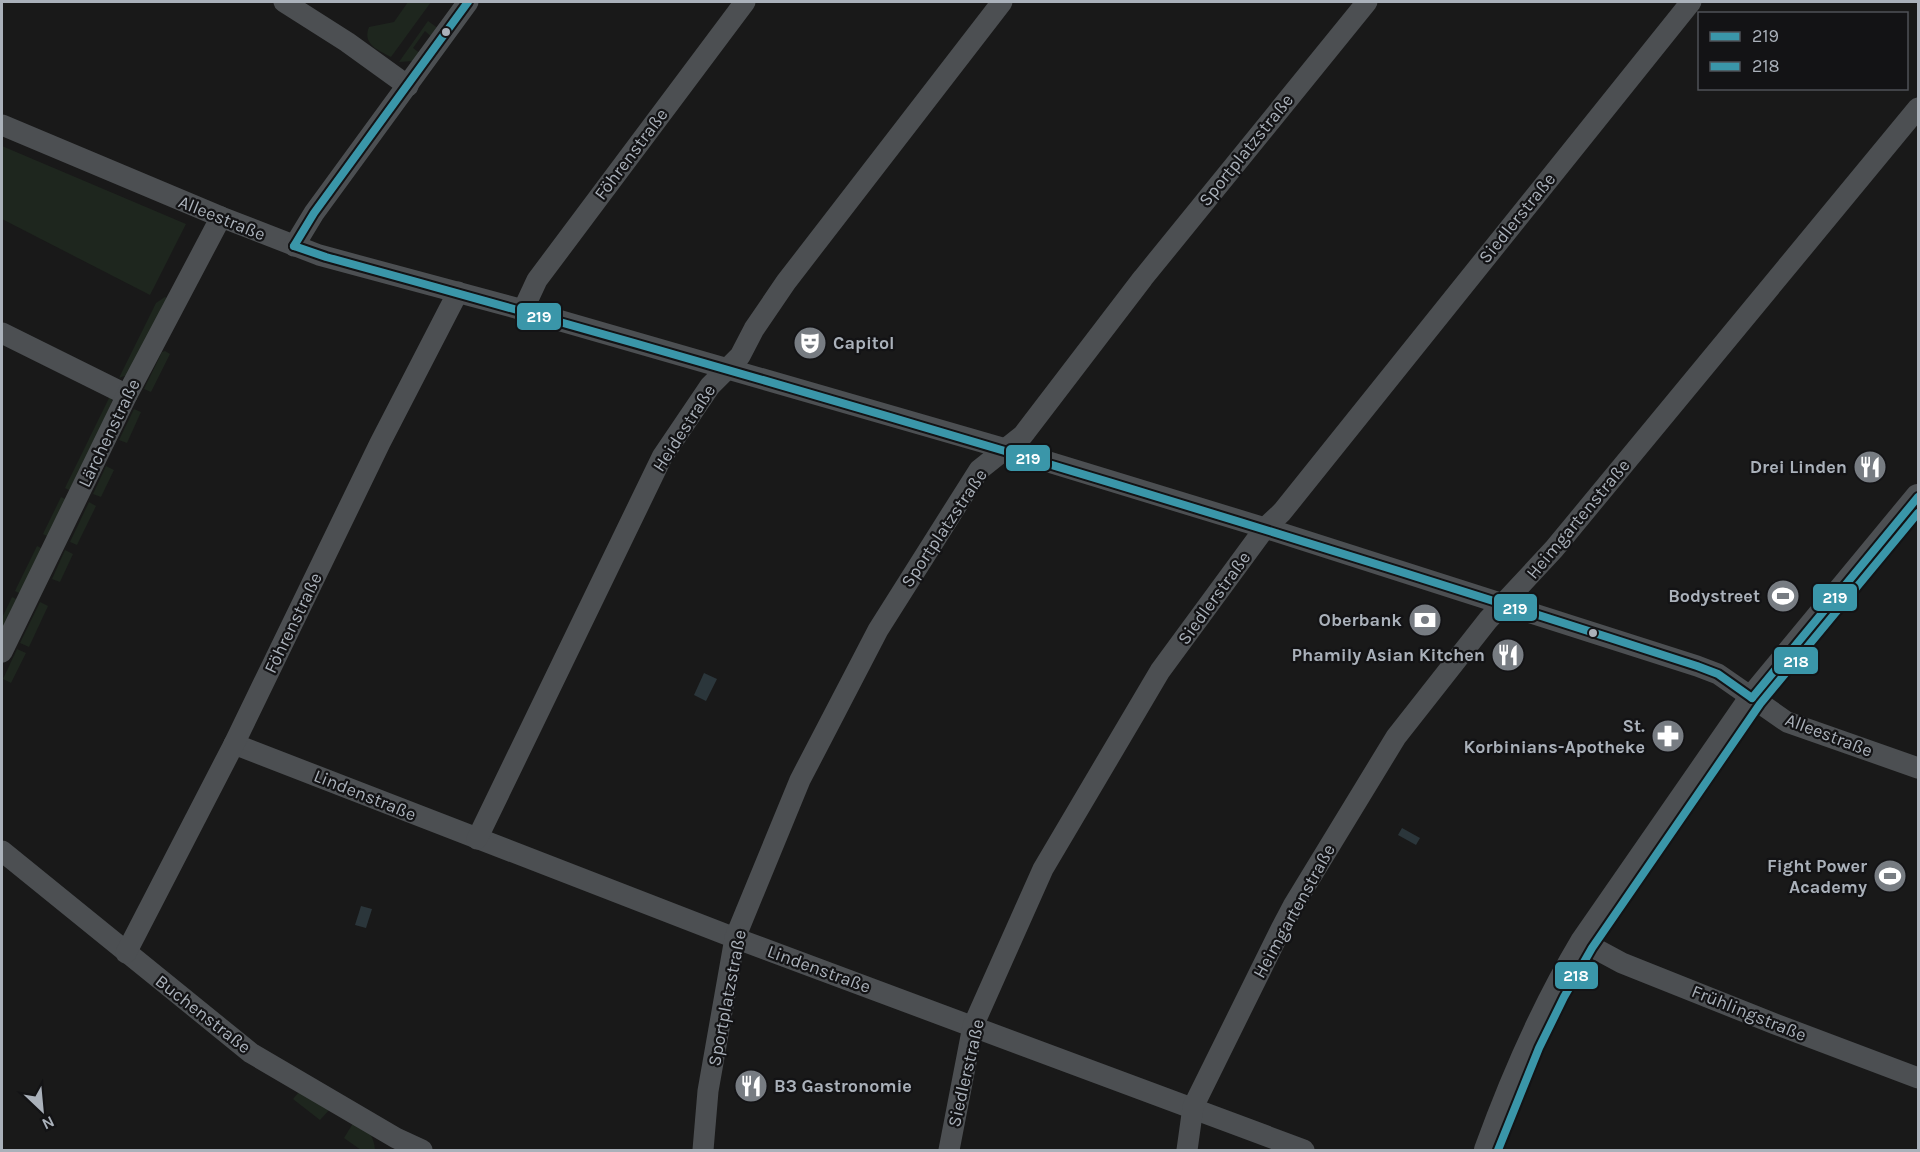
<svg xmlns="http://www.w3.org/2000/svg" width="1920" height="1152" viewBox="0 0 1920 1152" font-family="Karla,sans-serif">
	<style>
		.green { fill: #1e261e }
		.water { fill: #2b363b }
		.lines { fill: none; stroke-linecap: round; stroke-linejoin: round }
		.minor { stroke: #4c4f52; stroke-width: 21 }
		.tertiary { stroke: #4c4f52; stroke-width: 26 }
		.bus-1-casing { stroke: #131315; stroke-width: 12 }
		.bus-2-casing { stroke: #131315; stroke-width: 12 }
		.bus-1 { stroke: #3a96a9; stroke-width: 8 }
		.bus-2 { stroke: #3a96a9; stroke-width: 8 }
		.bus-dot { fill: #aab1ba; stroke: #131315; stroke-width: 2 }
		.labels { text-anchor: middle; stroke-width: 4.5; stroke-linejoin: round; paint-order: stroke }
		.street-label { font-size: 18px; fill: #aab1ba; stroke: #131315 }
		.poi-label { font-size: 18px; font-weight: bold; fill: #aab1ba; stroke: #131315; text-anchor: end }
		.line-badge { stroke: #131315; stroke-width: 2 }
		.badge-label { font-size: 16px; text-anchor: middle; font-weight: bold; fill: #fff }
	</style>
	<rect width="100%" height="100%" fill="#191919"/>
	<g class="green">
		<path d="M 408,2 L 431,2 L 391,57 C 378,50 362,44 369,27 L 394,22 Z"/>
		<path d="M 428,21 L 439,29 L 433,38 L 425,31 L 413,48 L 421,54 L 413,61 L 399,62 Z"/>
		<path d="M 2,146 L 186,224 L 150,295 L 2,219 Z"/>
		<path d="M 165,297 L 170,300 L 127,375 L 119,378 L 156,303 Z"/>
		<path d="M 165,351 L 170,354 L 151,392 L 144,389 L 162,352 Z"/>
		<path d="M 110,396 L 112,401 L 75,493 L 65,488 Z"/>
		<path d="M 134,409 L 141,412 L 127,443 L 119,440 Z"/>
		<path d="M 106,466 L 114,470 L 101,497 L 93,494 Z"/>
		<path d="M 61,497 L 71,502 L 53,539 L 43,534 Z"/>
		<path d="M 89,502 L 96,506 L 77,545 L 70,542 Z"/>
		<path d="M 37,546 L 47,551 L 25,596 L 15,591 Z"/>
		<path d="M 65,550 L 73,554 L 60,582 L 52,579 Z"/>
		<path d="M 12,597 L 22,602 L 2,644 L 2,618 Z"/>
		<path d="M 40,602 L 48,606 L 29,647 L 20,643 Z"/>
		<path d="M 17,649 L 26,653 L 11,683 L 3,679 Z"/>
		<path d="M 299,1092 L 330,1109 L 320,1120 L 293,1099 Z"/>
		<path d="M 355,1120 C 367,1129 374,1135 375,1150 L 361,1150 L 344,1138 Z"/>
	</g>
	<g class="water">
		<path d="M 704,673 L 717,679 L 706,701 L 694,695 Z"/>
		<path d="M 1402,828 L 1420,838 L 1416,845 L 1398,835 Z"/>
		<path d="M 361,906 L 372,909 L 366,928 L 355,925 Z"/>
	</g>
	<g class="lines">
		<g class="minor">
			<path d="M 284,2 L 347,42 L 408,86"/>
			<path d="M 2,125 L 221,217 L 319,255 L 523,310 L 1006,449 L 1265,528 L 1697,666 L 1718,674 L 1787,722 L 1918,768"/>
			<path d="M 294,246 L 314,213 L 468,2"/>
			<path d="M 523,310 L 537,280 L 745,2"/>
			<path d="M 2,333 L 127,395"/>
			<path d="M 2,652 L 127,395 L 221,217"/>
			<path d="M 234,744 L 735,938 L 1304,1150"/>
			<path d="M 477,839 L 662,457 L 710,386 L 740,356 L 754,329 L 786,282 L 1002,2"/>
			<path d="M 2,851 L 251,1053 L 396,1138 L 422,1150"/>
			<path d="M 1583,942 L 1622,963 L 1775,1024 L 1918,1078"/>
			<path d="M 126,953 L 234,744 L 380,443 L 458,292"/>
			<path d="M 703,1150 L 708,1091 L 735,938 L 800,780 L 878,630 L 979,470 L 1023,435 L 1143,278 L 1367,2"/>
			<path d="M 949,1150 L 973,1026 L 1043,869 L 1160,671 L 1265,528 L 1282,512 L 1691,2"/>
			<path d="M 1187,1150 L 1193,1107 L 1281,929 L 1293,906 L 1396,737 L 1488,620 L 1554,549 L 1918,108"/>
		</g>
		<path class="tertiary" d="M 1487,1150 C 1513,1078 1543,1009 1583,942 L 1752,698 L 1918,497"/>
		<g class="bus-1-casing">
			<g id="bus-1">
				<path d="M 294,246 L 326,257 C 786,383 1243,519 1697,666 L 1718,674 L 1752,698"/>
				<path d="M 294,246 L 314,213 L 468,2"/>
				<path d="M 1752,698 L 1918,497"/>
			</g>
		</g>
		<g class="bus-2-casing">
			<path id="bus-2" d="M 1498,1150 L 1539,1048 L 1564,997 L 1592,948 L 1760,704 L 1918,513"/>
		</g>
		<use href="#bus-1" class="bus-1"/>
		<use href="#bus-2" class="bus-2"/>
	</g>
	<defs>
		<g id="theatre-disc" transform="scale(1.725)"><circle r="9.5" fill="#777c82" stroke="#131315"/><path d="M-5-5.5Q0-4 5-5.5V0Q5 5 0 6Q-5 5-5 0ZM-3.3-2.5H-1v1.5H-3.3ZM1-2.5H3.3v1.5H1ZM-2.8 1Q0 5.5 2.8 1Z" fill="#fff"/></g>
		<g id="restaurant-disc" transform="scale(1.725)"><circle r="9.5" fill="#777c82" stroke="#131315"/><path d="M-5-6h1v4h1v-4h1v4h1v-4h1v5L-1.5 .5V6h-2V.5L-5-1ZM5-6V6H3V1.5H1.5Q1.5-4 5-6Z" fill="#fff"/></g>
		<g id="stadium-disc" transform="scale(1.725)"><circle r="9.5" fill="#777c82" stroke="#131315"/><path d="M0-5a6.5 5 0 1 0 0 10a6.5 5 0 1 0 0-10ZM-3.5-1.8h7v3.6h-7Z" fill="#fff"/></g>
		<g id="bank-disc" transform="scale(1.725)"><circle r="9.5" fill="#777c82" stroke="#131315"/><path d="M-6-4H6V4H-6ZM0-2.3a2.3 2.3 0 1 0 0 4.6a2.3 2.3 0 1 0 0-4.6Z" fill="#fff"/></g>
		<g id="pharmacy-disc" transform="scale(1.725)"><circle r="9.5" fill="#777c82" stroke="#131315"/><path d="M-2-6h4v4h4v4h-4v4h-4v-4h-4v-4h4Z" fill="#fff"/></g>
	</defs>
	<g fill-rule="evenodd">
		<use href="#theatre-disc" x="810" y="343"/>
		<use href="#restaurant-disc" x="1870" y="467"/>
		<use href="#stadium-disc" x="1783" y="596"/>
		<use href="#bank-disc" x="1425" y="620"/>
		<use href="#restaurant-disc" x="1508" y="655"/>
		<use href="#pharmacy-disc" x="1668" y="736"/>
		<use href="#stadium-disc" x="1890" y="876"/>
		<use href="#restaurant-disc" x="751" y="1086"/>
	</g>
	<g class="bus-dot">
		<circle cx="446" cy="32" r="5"/>
		<circle cx="1593" cy="633" r="5"/>
	</g>
	<g class="labels">
		<g class="street-label">
			<text transform="translate(1246 150) rotate(-51)" y="6">Sportplatzstraße</text>
			<text transform="translate(631 154) rotate(-53)" y="6">Föhrenstraße</text>
			<text transform="translate(222 218) rotate(22)" y="6">Alleestraße</text>
			<text transform="translate(1517 218) rotate(-51)" y="6">Siedlerstraße</text>
			<text transform="translate(684 428) rotate(-57)" y="6">Heidestraße</text>
			<text transform="translate(109 433) rotate(-64)" y="6">Lärchenstraße</text>
			<text transform="translate(1578 519) rotate(-50)" y="6">Heimgartenstraße</text>
			<text transform="translate(944 528) rotate(-56)" y="6">Sportplatzstraße</text>
			<text transform="translate(1214 598) rotate(-54)" y="6">Siedlerstraße</text>
			<text transform="translate(293 623) rotate(-64)" y="6">Föhrenstraße</text>
			<text transform="translate(1829 735) rotate(21)" y="6">Alleestraße</text>
			<text transform="translate(365 795) rotate(22)" y="6">Lindenstraße</text>
			<text transform="translate(1294 911) rotate(-61)" y="6">Heimgartenstraße</text>
			<text transform="translate(819 969) rotate(20)" y="6">Lindenstraße</text>
			<text transform="translate(727 998) rotate(-79)" y="6">Sportplatzstraße</text>
			<text transform="translate(1749 1013) rotate(22)" y="6">Frühlingstraße</text>
			<text transform="translate(203 1014) rotate(38)" y="6">Buchenstraße</text>
			<text transform="translate(966 1073) rotate(-77)" y="6">Siedlerstraße</text>
		</g>
		<g class="poi-label">
			<text x="833" y="349" text-anchor="start">Capitol</text>
			<text x="1847" y="473">Drei Linden</text>
			<text x="1760" y="602">Bodystreet</text>
			<text x="1402" y="626">Oberbank</text>
			<text x="1485" y="661">Phamily Asian Kitchen</text>
			<text x="1645" y="732">St.<tspan x="1645" dy="21">Korbinians-Apotheke</tspan></text>
			<text x="1867" y="872">Fight Power<tspan x="1867" dy="21">Academy</tspan></text>
			<text x="774" y="1092" text-anchor="start">B3 Gastronomie</text>
		</g>
	</g>
	<g class="line-badge">
		<rect x="516" y="302" width="46" height="29" rx="6" fill="#3a96a9"/>
		<rect x="1005" y="444" width="46" height="28" rx="6" fill="#3a96a9"/>
		<rect x="1812" y="583" width="46" height="29" rx="6" fill="#3a96a9"/>
		<rect x="1493" y="593" width="45" height="29" rx="6" fill="#3a96a9"/>
		<rect x="1773" y="646" width="46" height="29" rx="6" fill="#3a96a9"/>
		<rect x="1554" y="961" width="45" height="29" rx="6" fill="#3a96a9"/>
	</g>
	<g class="badge-label">
		<text x="539" y="322">219</text>
		<text x="1028" y="464">219</text>
		<text x="1835" y="603">219</text>
		<text x="1515" y="614">219</text>
		<text x="1796" y="667">218</text>
		<text x="1576" y="981">218</text>
	</g>
	<rect width="1920" height="1152" fill="none" stroke="#aab1ba" stroke-width="6"/>
	<rect x="1698" y="12" width="210" height="78" fill="#131315" stroke="#4f5257" stroke-width="1.5"/>
	<rect x="1710" y="32" width="30" height="9" fill="#3a96a9" stroke="#4f5257" stroke-width="1.5"/>
	<text x="1752" y="42" font-size="18" fill="#aab1ba">219</text>
	<rect x="1710" y="62" width="30" height="9" fill="#3a96a9" stroke="#4f5257" stroke-width="1.5"/>
	<text x="1752" y="72" font-size="18" fill="#aab1ba">218</text>
	<g transform="translate(42 1110) rotate(154)" stroke="#131315" stroke-width="4.5" paint-order="stroke">
	<path d="M0-4.5L10 22L0 15L-10 22Z" fill="#aab1ba"/>
	<text y="-9" font-size="16" font-weight="bold" text-anchor="middle" fill="#aab1ba">N</text>
	</g>
</svg>
